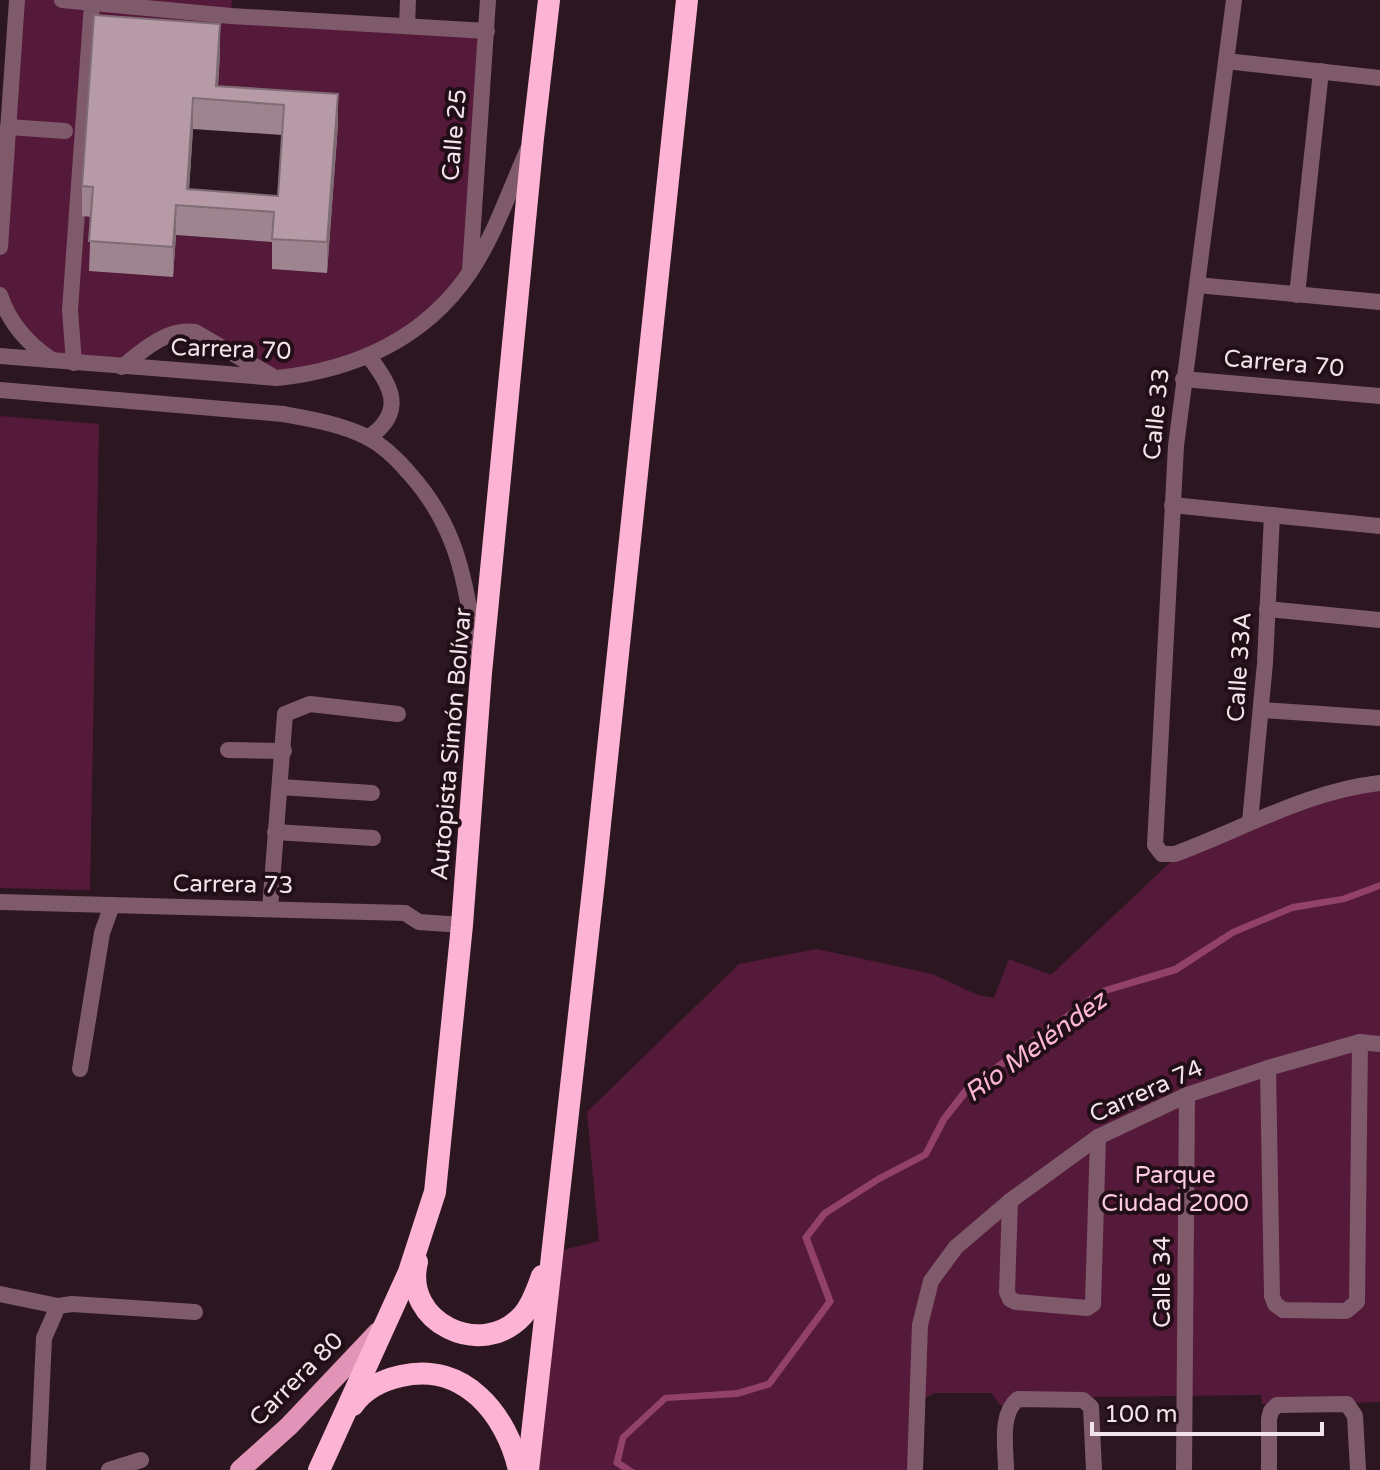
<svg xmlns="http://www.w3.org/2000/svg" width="1380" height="1470" viewBox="0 0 1380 1470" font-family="'Varela Round',sans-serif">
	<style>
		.green { fill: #551939; fill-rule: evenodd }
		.water { fill: #92416a }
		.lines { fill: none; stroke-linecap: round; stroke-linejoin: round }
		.minor { stroke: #7f5a6a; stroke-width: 16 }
		.major { stroke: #e194b7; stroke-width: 20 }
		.highway { stroke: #fdb3d4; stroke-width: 22 }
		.wall { fill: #9d848f; fill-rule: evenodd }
		.shaded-wall { fill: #7f6c74 }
		.building { fill: #b69aa6; stroke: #7f6c74; stroke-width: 2; fill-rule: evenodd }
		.labels { text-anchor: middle; stroke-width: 8; stroke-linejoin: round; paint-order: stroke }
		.street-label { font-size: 24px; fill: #f2e2e9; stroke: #220e17 }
		.park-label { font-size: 24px; fill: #fbcbdf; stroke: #220e17 }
		.water-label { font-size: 26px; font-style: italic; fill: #fdb7d6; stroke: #220e17 }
	</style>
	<rect width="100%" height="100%" fill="#2c1721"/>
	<g class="green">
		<path d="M 17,0 L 232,0 L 231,15 L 487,34 L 469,273 L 407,335 L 277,378 L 195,332 L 133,358 L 53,361 L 0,295 L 0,247 ZM 220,55 L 216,116 L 338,125 L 274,242 L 176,235 L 172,277 L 93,217 L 82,216 Z"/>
		<path d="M 0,416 L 99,424 L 90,890 L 0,888 Z"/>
		<path d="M 1380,783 L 1380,1402 L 1277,1405 L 1262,1404 L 1261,1395 L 1095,1397 L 1083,1400 L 1010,1406 L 1000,1405 L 991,1393 L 934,1393 L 917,1403 L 915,1470 L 528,1470 L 551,1253 L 599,1241 L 587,1112 L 739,964 L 817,949 L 932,974 L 978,995 L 994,998 L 1009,959 L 1051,975 L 1180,853 Z"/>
	</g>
	<path class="water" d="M 1380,882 L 1380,889 L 1345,902 L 1293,911 L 1235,935 L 1177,973 L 1102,995 L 970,1092 L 947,1121 L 928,1157 L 880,1182 L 827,1216 L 810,1238 L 834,1302 L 771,1387 L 738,1397 L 667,1401 L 626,1439 L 621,1461 L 635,1470 L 622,1470 L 613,1464 L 620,1436 L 664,1395 L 737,1390 L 767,1381 L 826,1301 L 802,1237 L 822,1211 L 877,1176 L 923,1152 L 941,1117 L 965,1086 L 1099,989 L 1174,966 L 1232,929 L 1292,904 L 1342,896 Z"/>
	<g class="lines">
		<g class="minor">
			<path d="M 62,0 L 231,16 L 487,31"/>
			<path d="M 1234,0 L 1176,446 L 1155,845 L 1162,854 L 1175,854 C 1243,829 1307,791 1380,783"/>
			<path d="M 407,26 L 408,0"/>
			<path d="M 1226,61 L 1380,78"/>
			<path d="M 8,127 L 65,131"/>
			<path d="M 0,247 L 17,0"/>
			<path d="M 470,270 L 488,0"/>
			<path d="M 1197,285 L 1380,302"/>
			<path d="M 0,295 C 9,322 28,344 52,360"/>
			<path d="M 1297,295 L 1321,71"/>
			<path d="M 0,356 L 277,378 C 354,370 425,339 470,272 C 495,235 510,189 528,149"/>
			<path d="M 74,363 L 70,310 L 92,4"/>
			<path d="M 122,367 C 143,350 167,328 195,332 L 272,376"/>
			<path d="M 1183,379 L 1380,396"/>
			<path d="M 0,390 L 283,414 C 311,419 341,424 367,437 C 382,445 398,460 409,473 C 461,531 464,583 478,656"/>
			<path d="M 368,438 C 406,412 392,386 369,357"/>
			<path d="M 1172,505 L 1380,526"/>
			<path d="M 1267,609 L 1380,620"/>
			<path d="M 1261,710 L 1380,718"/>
			<path d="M 228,750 L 284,751"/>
			<path d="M 280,787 L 372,793"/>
			<path d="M 1250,822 L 1265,663 L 1272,515"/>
			<path d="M 275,832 L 373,838"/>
			<path d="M 0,902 L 405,913 L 419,922 L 462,925"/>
			<path d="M 270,909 L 285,714 L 310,704 L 398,714"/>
			<path d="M 1268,1068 L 1272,1296 L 1275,1304 L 1283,1310 L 1346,1311 L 1357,1302 L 1360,1042"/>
			<path d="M 80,1069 L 102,933 L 112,905"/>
			<path d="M 1010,1201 L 1007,1292 L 1010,1299 L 1016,1302 L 1087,1308 L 1093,1304 L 1098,1137"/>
			<path d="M 0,1294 L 58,1306"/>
			<path d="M 38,1470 L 44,1338 L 58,1306 L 72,1304 L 195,1312"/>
			<path d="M 109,1470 L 141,1460"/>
			<path d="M 915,1470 L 920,1325 L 931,1281 L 956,1247 L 1010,1201 L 1098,1137 L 1187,1095 L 1268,1068 L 1360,1042 L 1380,1044"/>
			<path d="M 1006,1470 C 1006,1448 999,1414 1018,1399 L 1083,1400 L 1091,1407 L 1094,1470"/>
			<path d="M 1184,1470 L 1187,1095"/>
			<path d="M 1269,1470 L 1269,1419 L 1271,1411 L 1277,1405 L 1347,1404 L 1355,1416 L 1358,1470"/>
		</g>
		<path class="major" d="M 240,1470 L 289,1426 L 378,1332"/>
		<g class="highway">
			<path d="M 417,1262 C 402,1322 482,1361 523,1315 C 532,1305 537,1290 542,1276"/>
			<path d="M 353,1405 C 364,1389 383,1380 401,1376 C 464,1361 507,1415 519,1470"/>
			<path d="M 319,1470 L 409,1272 L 435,1192 L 462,925 L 481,673 L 533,138 L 549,0"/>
			<path d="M 528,1470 L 594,881 L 687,0"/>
		</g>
	</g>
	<path class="wall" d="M 220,54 L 218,86 L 338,94 L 338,124 L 327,273 L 272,269 L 272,242 L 176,235 L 173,277 L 89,271 L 91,217 L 82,216 L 82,186 ZM 193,129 L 282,135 L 278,196 L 189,189 Z"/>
	<g class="shaded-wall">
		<path d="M 220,24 L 220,54 L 217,100 L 216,86 Z"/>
		<path d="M 338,94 L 338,124 L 327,273 L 327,242 Z"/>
		<path d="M 193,98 L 193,129 L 188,206 L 187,189 Z"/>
		<path d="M 176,205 L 176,235 L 173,277 L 173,247 Z"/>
	</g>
	<path class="building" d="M 94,15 L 220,24 L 216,86 L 338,94 L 327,242 L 272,239 L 274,212 L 176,205 L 173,247 L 89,241 L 93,187 L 82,186 ZM 193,98 L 284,105 L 278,196 L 187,189 Z"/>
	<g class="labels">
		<g class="street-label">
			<text transform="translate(454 135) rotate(-85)" y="8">Calle 25</text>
			<text transform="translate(231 349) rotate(2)" y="8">Carrera 70</text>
			<text transform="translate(1284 363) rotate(5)" y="8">Carrera 70</text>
			<text transform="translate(1156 414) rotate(-84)" y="8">Calle 33</text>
			<text transform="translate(1239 667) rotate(-86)" y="8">Calle 33A</text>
			<text transform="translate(451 744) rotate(-85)" y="8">Autopista Simón Bolívar</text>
			<text transform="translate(233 884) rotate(1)" y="8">Carrera 73</text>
			<text transform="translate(1146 1091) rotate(-24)" y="8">Carrera 74</text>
			<text transform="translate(1162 1282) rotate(-90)" y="8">Calle 34</text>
			<text transform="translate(296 1379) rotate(-45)" y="8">Carrera 80</text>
		</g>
		<g class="park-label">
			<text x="1175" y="1183">Parque<tspan x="1175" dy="28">Ciudad 2000</tspan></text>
		</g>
		<g class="water-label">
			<text transform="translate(1035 1046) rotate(-36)" y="9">Río Meléndez</text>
		</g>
	</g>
	<path d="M1092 1422v12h230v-12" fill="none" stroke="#f2e2e9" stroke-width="4"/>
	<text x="1104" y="1422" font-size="24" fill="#f2e2e9" stroke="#220e17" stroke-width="6" paint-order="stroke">100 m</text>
</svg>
